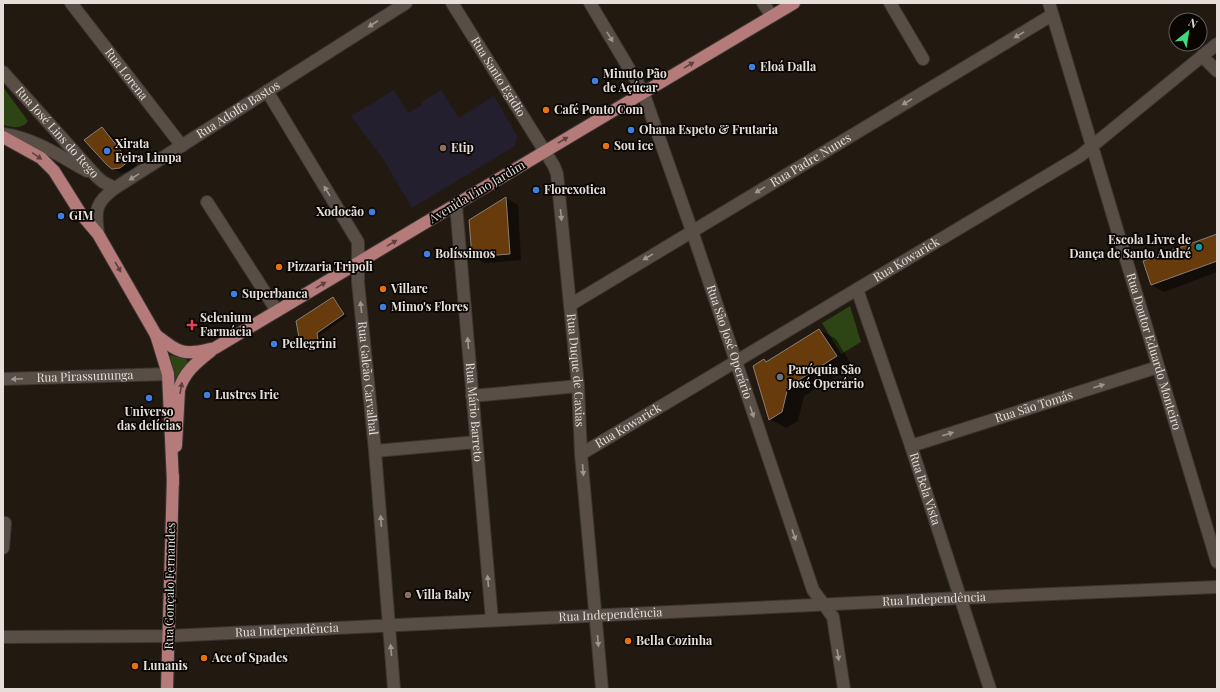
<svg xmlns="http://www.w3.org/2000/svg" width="1220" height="692" viewBox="0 0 1220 692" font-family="'Playfair Display',serif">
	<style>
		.education { fill: #231f2f }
		.green { fill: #2d4415 }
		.shadow { fill: #0007 }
		.building { fill: #673b0c; stroke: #8a7e75 }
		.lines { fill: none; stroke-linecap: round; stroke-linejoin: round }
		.minor-casing { stroke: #3b3531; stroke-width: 14 }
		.major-casing { stroke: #3b3531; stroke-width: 14 }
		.minor { stroke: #584e45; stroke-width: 12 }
		.major { stroke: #b47b7a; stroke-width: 12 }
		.oneway { fill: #9e968f }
		.oneway2 { fill: #5e403e }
		.shop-dot { fill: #3f7fe0; stroke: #080503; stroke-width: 1.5 }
		.food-dot { fill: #e8710a; stroke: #080503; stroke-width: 1.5 }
		.education-dot { fill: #8d6e63; stroke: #080503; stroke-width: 1.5 }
		.culture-dot { fill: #0f9aa8; stroke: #080503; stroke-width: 1.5 }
		.health-dot { fill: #e0444e; stroke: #080503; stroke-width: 1.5 }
		.worship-dot { fill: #6b7280; stroke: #080503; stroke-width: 1.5 }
		.labels { text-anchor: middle; stroke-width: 3.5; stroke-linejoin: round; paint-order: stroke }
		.poi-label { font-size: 12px; font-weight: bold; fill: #e5ded9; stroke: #080503; text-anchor: start }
		.street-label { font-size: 12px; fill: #e5ded9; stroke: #080503 }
	</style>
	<rect width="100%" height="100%" fill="#221911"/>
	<path class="education" d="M 394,90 L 408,113 L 422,105 L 421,102 L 441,90 L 459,118 L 494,96 L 517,136 L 515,146 L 412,208 L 383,159 L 351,116 Z"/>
	<g class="green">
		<path d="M 3,87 L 28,121 C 22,130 12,127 3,125 Z"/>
		<path d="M 850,306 L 861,342 L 841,354 L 822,323 Z"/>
		<path d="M 170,355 L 186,359 L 188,361 L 178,378 L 175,421 Z"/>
	</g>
	<g class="shadow">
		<path d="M 102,128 L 110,133 L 137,166 L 128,172 L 121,173 L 112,168 Z"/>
		<path d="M 506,198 L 518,205 L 521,260 L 485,263 L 473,256 L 470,220 Z"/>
		<path d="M 1217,235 L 1217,272 L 1164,292 L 1152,285 Z"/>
		<path d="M 333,298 L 337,301 L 347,316 L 320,335 L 322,342 L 305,345 L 301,343 Z"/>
		<path d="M 820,330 L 836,339 L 852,366 L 804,396 L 798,421 L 786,428 L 770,419 L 764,361 L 767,363 Z"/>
	</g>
	<g class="building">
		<path d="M 102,127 L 129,161 L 120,168 L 112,169 L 107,165 L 84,140 Z"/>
		<path d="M 506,197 L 510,254 L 472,257 L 469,220 Z"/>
		<path d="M 1217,234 L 1217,261 L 1151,285 L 1143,261 Z"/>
		<path d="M 333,297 L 344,314 L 317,333 L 318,340 L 300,343 L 296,321 Z"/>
		<path d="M 819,329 L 837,356 L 788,387 L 782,412 L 769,420 L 753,366 L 764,359 L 766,362 Z"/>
	</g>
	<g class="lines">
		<g class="minor-casing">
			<g id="minor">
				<path id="s1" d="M 71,3 L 182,146"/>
				<path id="s2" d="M 452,3 L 554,166 L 557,174 L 578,386 L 581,454 L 602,689"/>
				<path id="s3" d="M 590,3 L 643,92 L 692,231 L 813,590 L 833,617 L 844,689"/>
				<path d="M 763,3 L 772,16"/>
				<path d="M 890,3 L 923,59"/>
				<path id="s4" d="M 1049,3 L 1217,562"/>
				<path d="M 1202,56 L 1217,71"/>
				<path id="s5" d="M 3,72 L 97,177 L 103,182 L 115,188"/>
				<path id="s6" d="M 267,91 L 358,242 L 358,282 L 375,451 L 394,689"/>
				<path d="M 3,134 C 34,138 60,156 87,171"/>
				<path d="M 207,202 L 277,311"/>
				<path id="s7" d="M 456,205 L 492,620"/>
				<path id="s8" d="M 98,234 C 95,210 95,203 115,188 L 406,3"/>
				<path id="s9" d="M 857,289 L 911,446 L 990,689"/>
				<path id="s10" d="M 570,305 L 1052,15"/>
				<path id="s11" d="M 3,379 L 168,374"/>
				<path d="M 472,396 L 578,386"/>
				<path id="s12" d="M 911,446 L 1158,367"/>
				<path d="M 375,451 L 476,442"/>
				<path id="s13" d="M 581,454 L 1080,156 L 1217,44"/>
				<path d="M 3,548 L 5,523"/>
				<path id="s14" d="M 3,637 L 169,636 L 960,598 L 1217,587"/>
			</g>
		</g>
		<g class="major-casing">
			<g id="major">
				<path d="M 3,137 L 41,158 L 54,171 L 81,214 L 98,234 L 156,335 L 168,374 L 173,483"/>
				<path d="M 156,335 C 182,355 183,355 215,348 L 794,3"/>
				<path d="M 176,446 L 179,390 C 184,372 197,362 211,351"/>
				<path d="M 167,689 L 173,476"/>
			</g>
		</g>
		<use href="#minor" class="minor"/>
		<use href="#major" class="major"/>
	</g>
	<defs><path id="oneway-solid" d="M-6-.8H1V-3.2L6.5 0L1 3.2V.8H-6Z"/></defs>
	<g class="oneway">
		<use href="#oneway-solid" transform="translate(373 24) rotate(147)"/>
		<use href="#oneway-solid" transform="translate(1019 35) rotate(149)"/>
		<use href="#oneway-solid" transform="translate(610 37) rotate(59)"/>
		<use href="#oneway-solid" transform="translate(907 102) rotate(149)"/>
		<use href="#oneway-solid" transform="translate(134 177) rotate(148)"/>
		<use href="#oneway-solid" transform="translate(760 190) rotate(149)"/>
		<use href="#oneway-solid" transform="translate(327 191) rotate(-121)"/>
		<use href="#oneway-solid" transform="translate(561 215) rotate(84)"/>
		<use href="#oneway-solid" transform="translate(648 257) rotate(149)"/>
		<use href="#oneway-solid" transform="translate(361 307) rotate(-96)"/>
		<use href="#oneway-solid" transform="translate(468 343) rotate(-95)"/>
		<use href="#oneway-solid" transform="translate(17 379) rotate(178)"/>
		<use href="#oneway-solid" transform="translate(1099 386) rotate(-18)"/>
		<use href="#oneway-solid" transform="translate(752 412) rotate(71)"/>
		<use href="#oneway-solid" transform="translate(948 434) rotate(-18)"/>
		<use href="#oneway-solid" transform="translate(583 470) rotate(85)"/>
		<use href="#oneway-solid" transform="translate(381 521) rotate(-94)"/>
		<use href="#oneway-solid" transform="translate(794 535) rotate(71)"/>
		<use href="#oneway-solid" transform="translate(488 581) rotate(-95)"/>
		<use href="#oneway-solid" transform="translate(598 641) rotate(85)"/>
		<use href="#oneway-solid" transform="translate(391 650) rotate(-95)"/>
		<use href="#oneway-solid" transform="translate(838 655) rotate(81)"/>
	</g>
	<g class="oneway2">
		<use href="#oneway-solid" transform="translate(689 65) rotate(-31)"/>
		<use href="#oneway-solid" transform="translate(563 140) rotate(-31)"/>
		<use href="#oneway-solid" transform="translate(37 156) rotate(34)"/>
		<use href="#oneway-solid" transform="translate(392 243) rotate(-31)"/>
		<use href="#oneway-solid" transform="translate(118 267) rotate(60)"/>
		<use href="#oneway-solid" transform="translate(321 285) rotate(-31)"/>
		<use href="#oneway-solid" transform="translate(181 388) rotate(-80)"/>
	</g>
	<g class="shop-dot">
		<circle cx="752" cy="67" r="4"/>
		<circle cx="595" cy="81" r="4"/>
		<circle cx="631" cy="130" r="4"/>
		<circle cx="107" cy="151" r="4"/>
		<circle cx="536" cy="190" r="4"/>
		<circle cx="372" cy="212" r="4"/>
		<circle cx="61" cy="216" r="4"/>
		<circle cx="427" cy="254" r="4"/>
		<circle cx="234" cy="294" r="4"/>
		<circle cx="383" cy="307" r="4"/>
		<circle cx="274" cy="344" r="4"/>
		<circle cx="207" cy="395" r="4"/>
		<circle cx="149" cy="398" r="4"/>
	</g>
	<g class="food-dot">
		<circle cx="546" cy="110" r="4"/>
		<circle cx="606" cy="146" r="4"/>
		<circle cx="279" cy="267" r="4"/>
		<circle cx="383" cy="289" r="4"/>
		<circle cx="628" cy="641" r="4"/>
		<circle cx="204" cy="658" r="4"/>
		<circle cx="135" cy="666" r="4"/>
	</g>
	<g class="education-dot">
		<circle cx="443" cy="148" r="4"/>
		<circle cx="408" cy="595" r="4"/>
	</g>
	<circle class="culture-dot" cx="1199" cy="247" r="4"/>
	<path class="health-dot" d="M190 319h4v4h4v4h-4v4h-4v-4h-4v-4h4z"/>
	<circle class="worship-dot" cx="780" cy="377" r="4"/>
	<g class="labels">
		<g class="poi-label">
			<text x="760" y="71">Eloá Dalla</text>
			<text x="603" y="78">Minuto Pão<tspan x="603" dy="14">de Açúcar</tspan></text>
			<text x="554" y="114">Café Ponto Com</text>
			<text x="639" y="134">Ohana Espeto &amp; Frutaria</text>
			<text x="115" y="148">Xirata<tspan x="115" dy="14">Feira Limpa</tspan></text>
			<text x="614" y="150">Sou ice</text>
			<text x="451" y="152">Etip</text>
			<text x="544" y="194">Florexotica</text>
			<text x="364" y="216" text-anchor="end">Xodocão</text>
			<text x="69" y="220">GIM</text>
			<text x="1191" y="244" text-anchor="end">Escola Livre de<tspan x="1191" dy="14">Dança de Santo André</tspan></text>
			<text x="435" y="258">Bolíssimos</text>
			<text x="287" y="271">Pizzaria Tripoli</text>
			<text x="391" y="293">Villare</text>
			<text x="242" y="298">Superbanca</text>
			<text x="391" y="311">Mimo's Flores</text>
			<text x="200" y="322">Selenium<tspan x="200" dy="14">Farmácia</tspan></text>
			<text x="282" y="348">Pellegrini</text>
			<text x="788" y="374">Paróquia São<tspan x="788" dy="14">José Operário</tspan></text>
			<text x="215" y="399">Lustres Irie</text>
			<text x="149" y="416" text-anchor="middle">Universo<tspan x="149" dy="14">das delícias</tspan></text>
			<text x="416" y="599">Villa Baby</text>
			<text x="636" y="645">Bella Cozinha</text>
			<text x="212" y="662">Ace of Spades</text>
			<text x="143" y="670">Lunanis</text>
		</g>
		<g class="street-label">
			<text dy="4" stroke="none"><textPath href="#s1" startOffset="90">Rua Lorena</textPath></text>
			<text dy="4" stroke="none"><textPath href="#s2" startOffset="87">Rua Santo Egidio</textPath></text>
			<text dy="4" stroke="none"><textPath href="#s8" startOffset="199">Rua Adolfo Bastos</textPath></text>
			<text dy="4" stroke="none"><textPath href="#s5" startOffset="81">Rua José Lins do Rego</textPath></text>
			<text dy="4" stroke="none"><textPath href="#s10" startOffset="281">Rua Padre Nunes</textPath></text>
			<text transform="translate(477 192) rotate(-31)" y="4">Avenida Lino Jardim</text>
			<text dy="4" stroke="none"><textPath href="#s13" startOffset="379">Rua Kowarick</textPath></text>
			<text dy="4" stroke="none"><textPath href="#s3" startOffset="368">Rua São José Operário</textPath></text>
			<text dy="4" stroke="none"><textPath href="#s4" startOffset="364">Rua Doutor Eduardo Monteiro</textPath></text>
			<text dy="4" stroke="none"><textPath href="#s2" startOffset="398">Rua Duque de Caxias</textPath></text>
			<text dy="4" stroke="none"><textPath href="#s11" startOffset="82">Rua Pirassununga</textPath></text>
			<text dy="4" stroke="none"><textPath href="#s6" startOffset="313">Rua Galeão Carvalhal</textPath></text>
			<text dy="4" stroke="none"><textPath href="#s12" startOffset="129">Rua São Tomás</textPath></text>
			<text dy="4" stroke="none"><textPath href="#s7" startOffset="208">Rua Mário Barreto</textPath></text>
			<text dy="4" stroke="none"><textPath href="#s13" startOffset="55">Rua Kowarick</textPath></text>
			<text dy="4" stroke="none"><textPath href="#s9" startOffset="211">Rua Bela Vista</textPath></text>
			<text transform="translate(170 586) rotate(-89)" y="4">Rua Gonçalo Fernandes</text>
			<text dy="4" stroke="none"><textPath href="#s14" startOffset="932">Rua Independência</textPath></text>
			<text dy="4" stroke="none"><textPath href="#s14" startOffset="608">Rua Independência</textPath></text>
			<text dy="4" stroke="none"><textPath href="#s14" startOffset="284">Rua Independência</textPath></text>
		</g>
	</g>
	<rect width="1220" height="692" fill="none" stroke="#e5ded9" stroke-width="8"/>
	<g transform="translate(1188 32) rotate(30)"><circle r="19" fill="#080503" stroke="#605c59"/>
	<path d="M0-3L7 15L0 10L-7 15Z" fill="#42d77b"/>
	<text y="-6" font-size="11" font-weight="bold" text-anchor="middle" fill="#e5ded9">N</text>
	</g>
</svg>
